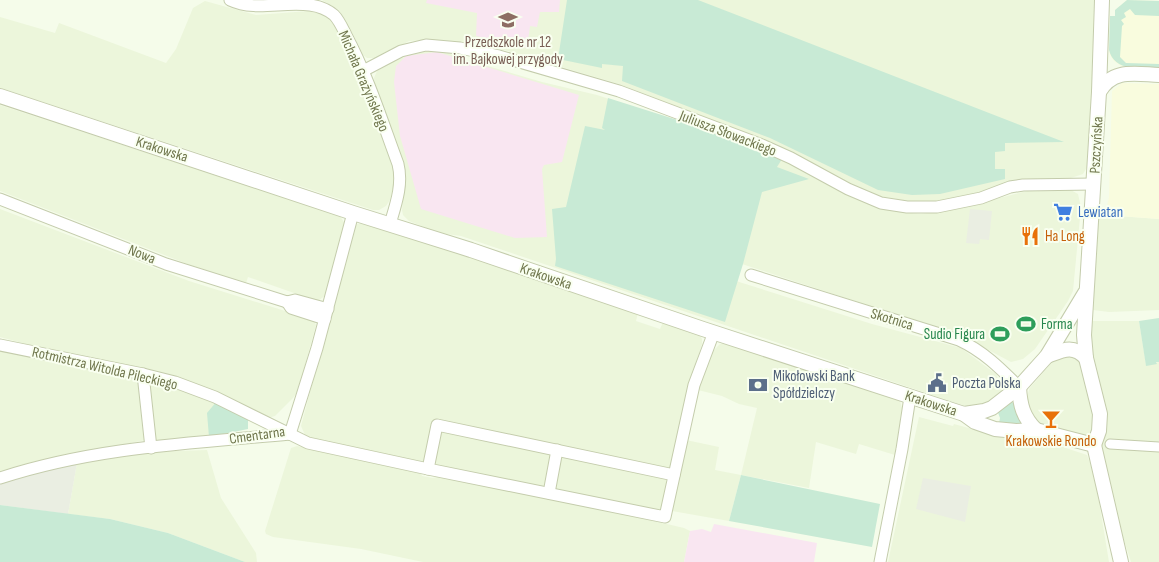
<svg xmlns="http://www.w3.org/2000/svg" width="1159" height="562" viewBox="0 0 1159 562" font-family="'Sofia Sans Condensed',sans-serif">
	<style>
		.residential { fill: #ecf6db }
		.commercial { fill: #f9fcde }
		.industrial { fill: #eaeee2 }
		.education { fill: #f9e6f1 }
		.green { fill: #c8ead5 }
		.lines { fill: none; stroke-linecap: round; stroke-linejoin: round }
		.pedestrian-casing { stroke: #c4ccac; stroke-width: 11 }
		.minor-casing { stroke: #c4ccac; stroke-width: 13 }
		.tertiary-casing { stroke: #c4ccac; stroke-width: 16 }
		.pedestrian { stroke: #fff; stroke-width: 9 }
		.minor { stroke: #fff; stroke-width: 11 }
		.tertiary { stroke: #fff; stroke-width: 14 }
		.labels { text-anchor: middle; stroke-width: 4; stroke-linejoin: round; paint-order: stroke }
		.education-label { font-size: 15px; fill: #785e54; stroke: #f9fff0 }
		.street-label { font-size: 15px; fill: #70774d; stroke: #f9fff0 }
		.shop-label { font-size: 15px; fill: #366cbe; stroke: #f9fff0; text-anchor: start }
		.food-label { font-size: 15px; fill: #c56008; stroke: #f9fff0; text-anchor: start }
		.leisure-label { font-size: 15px; fill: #27864d; stroke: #f9fff0; text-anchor: start }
		.service-label { font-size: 15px; fill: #4e5e75; stroke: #f9fff0; text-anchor: start }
	</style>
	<rect width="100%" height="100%" fill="#f5fcea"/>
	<g class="residential">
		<path d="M 322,0 L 1094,0 L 1090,162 L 1083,174 L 1068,179 L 996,188 L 943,201 L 909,201 L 879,196 L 845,183 L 764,141 L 710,119 L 619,84 L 504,50 L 425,40 L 409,41 L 384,55 L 374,58 L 367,58 L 363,55 L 355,38 L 339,10 Z"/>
		<path d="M 205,1 L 256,15 L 309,11 L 321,14 L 332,20 L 338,29 L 395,166 L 394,185 L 390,200 L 386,206 L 379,210 L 373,210 L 0,88 L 0,17 L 55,33 L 59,23 L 166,63 L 176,49 L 193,8 Z"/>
		<path d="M 440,50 L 467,60 L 542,82 L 597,95 L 756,147 L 782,159 L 849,195 L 879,207 L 902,212 L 921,214 L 952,210 L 1027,191 L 1069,189 L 1078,194 L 1081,207 L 1073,291 L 1068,301 L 1035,349 L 1023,359 L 1011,362 L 964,337 L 742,264 L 736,281 L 872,324 L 961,348 L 996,374 L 1000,383 L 1002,392 L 991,404 L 975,408 L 959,404 L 461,236 L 439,233 L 409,221 L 403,215 L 402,210 L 406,172 L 375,87 L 374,78 L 377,71 L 407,52 Z"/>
		<path d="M 0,105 L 340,216 L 345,224 L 326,295 L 318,301 L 298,296 L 294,293 L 248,277 L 246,283 L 190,265 L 0,191 Z"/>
		<path d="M 0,209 L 189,281 L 314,320 L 316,325 L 298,391 L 293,398 L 275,416 L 268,418 L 214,395 L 0,337 Z"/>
		<path d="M 1105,215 L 1159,219 L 1159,310 L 1109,312 L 1093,310 L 1092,306 L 1097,221 L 1100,217 Z"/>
		<path d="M 362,223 L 420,242 L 465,254 L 638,313 L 636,321 L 660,329 L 663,322 L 699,334 L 702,339 L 702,344 L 686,395 L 672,464 L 668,469 L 666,477 L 666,486 L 660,512 L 441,469 L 429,462 L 421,462 L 309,438 L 305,435 L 301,426 L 353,230 L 357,224 Z"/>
		<path d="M 1093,321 L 1139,321 L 1146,365 L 1159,362 L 1159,562 L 1131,562 L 1121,531 L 1101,446 L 1102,439 L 1106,431 L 1107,422 L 1093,368 L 1090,322 Z"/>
		<path d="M 725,343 L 900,401 L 902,408 L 895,455 L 859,444 L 856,454 L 816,442 L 809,488 L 741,475 L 729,521 L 672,511 L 686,440 L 719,447 L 715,470 L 741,475 L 757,408 L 739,404 L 722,396 L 698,390 L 713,351 L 720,344 Z"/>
		<path d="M 0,351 L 18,353 L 139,379 L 146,440 L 47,459 L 0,474 Z"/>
		<path d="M 1071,355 L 1082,361 L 1095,425 L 1095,429 L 1084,436 L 1049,430 L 1037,423 L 1026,404 L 1029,389 L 1053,361 L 1058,357 Z"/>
		<path d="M 156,380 L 217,401 L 209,437 L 158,442 L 155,440 L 149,388 L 151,383 Z"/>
		<path d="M 919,417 L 953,426 L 954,424 L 1001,437 L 1060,446 L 1087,455 L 1095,477 L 1109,562 L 888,562 Z"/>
		<path d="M 297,446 L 421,473 L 422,476 L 433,478 L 441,476 L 552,497 L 684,528 L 690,531 L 684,562 L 423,562 L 361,549 L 273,537 L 266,534 L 265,531 L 291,448 Z"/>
		<path d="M 207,450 L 221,498 L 256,553 L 257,562 L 245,562 L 168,533 L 110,519 L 68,514 L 77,463 L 117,453 Z"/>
	</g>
	<g class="commercial">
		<path d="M 1127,0 L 1159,1 L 1159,69 L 1121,66 L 1114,61 L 1110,55 L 1109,50 L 1110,16 L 1115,16 L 1115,10 Z"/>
		<path d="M 1122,83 L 1159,84 L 1159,219 L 1105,215 L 1109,197 L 1112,91 Z"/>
	</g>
	<g class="industrial">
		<path d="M 970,209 L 992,211 L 989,240 L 980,239 L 979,244 L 966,243 Z"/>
		<path d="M 77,463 L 68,514 L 0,505 L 0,478 Z"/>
		<path d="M 923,478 L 971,486 L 965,522 L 916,509 Z"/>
	</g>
	<g class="education">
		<path d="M 427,0 L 560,0 L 559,12 L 540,12 L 537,27 L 530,26 L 527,48 L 476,36 L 477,13 L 426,3 Z"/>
		<path d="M 437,52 L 579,95 L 562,162 L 544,165 L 542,169 L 547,237 L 515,238 L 421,209 L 400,136 L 394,82 L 396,66 L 406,56 Z"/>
		<path d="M 714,524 L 817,543 L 814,562 L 684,562 L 690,531 L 702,529 L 711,532 Z"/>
	</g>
	<g class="green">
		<path d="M 567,0 L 698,0 L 1064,142 L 1005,143 L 1005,151 L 995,152 L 995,169 L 1005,169 L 1005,179 L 940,194 L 912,195 L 878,190 L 770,138 L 622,81 L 623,66 L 602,64 L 602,68 L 558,59 Z"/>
		<path d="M 1127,0 L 1159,1 L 1159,16 L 1135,15 L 1130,9 L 1124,13 L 1126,17 L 1121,20 L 1124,24 L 1122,26 L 1120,57 L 1126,63 L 1159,64 L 1159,69 C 1141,68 1114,72 1109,50 L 1110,16 L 1115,16 L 1115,10 Z"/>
		<path d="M 608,98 L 709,130 L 782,159 L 777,167 L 809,179 L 762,192 L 743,264 L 725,322 L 555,266 L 556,259 L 552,209 L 566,207 L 585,126 L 605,130 L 602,128 Z"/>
		<path d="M 1159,318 L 1159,362 L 1156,362 L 1157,364 L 1146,366 L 1139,321 Z"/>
		<path d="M 1011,399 L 1023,423 L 1017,425 L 999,423 L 1000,418 L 997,410 Z"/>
		<path d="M 217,401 L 248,419 L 248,429 L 209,437 L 207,413 Z"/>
		<path d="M 741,475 L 880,504 L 872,547 L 729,521 Z"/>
		<path d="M 0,505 L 110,519 L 168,533 L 245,562 L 0,562 Z"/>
	</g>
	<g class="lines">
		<g class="pedestrian-casing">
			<path id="pedestrian" d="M 1110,444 L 1159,447"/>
		</g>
		<g class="minor-casing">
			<g id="minor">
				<path d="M 230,0 C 256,12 282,1 310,5 C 318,6 328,10 334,15 C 339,20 343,29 346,35 C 368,76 382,121 398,164 C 403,184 396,204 390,224"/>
				<path d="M 363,71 L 401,51 L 426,45 L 460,48 L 499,56 L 619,91 L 762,145 L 791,158 L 848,189 L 881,203 L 907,207 L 937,207 L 981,198 L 1010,187 L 1023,185 L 1094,184"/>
				<path d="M 0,199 L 166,264 L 287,302 L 295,300 L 328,309"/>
				<path d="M 751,275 L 959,340 C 983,351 1000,368 1019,387"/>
				<path d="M 287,302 L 291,308 L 325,319"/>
				<path d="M 0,345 L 143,374 L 175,382 L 215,397 L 308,443 L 428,469 L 665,517 L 694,385 L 714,332"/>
				<path d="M 143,374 L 151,448"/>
				<path d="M 290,434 L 317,348 L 353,213"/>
				<path d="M 428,469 L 437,425 L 674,475"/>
				<path d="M 0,478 C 95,447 192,443 290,434"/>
				<path d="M 549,493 L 557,450"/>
				<path d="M 880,562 L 902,449 L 910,397"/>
			</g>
		</g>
		<g class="tertiary-casing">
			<g id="tertiary">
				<path d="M 1099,92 C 1113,68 1135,74 1159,75"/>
				<path d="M 0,96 L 353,213 L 471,250 L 703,329 L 964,414 L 975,422 L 995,429 L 1016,431 L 1036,430 L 1094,445"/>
				<path d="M 1047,356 C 1063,350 1073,344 1086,358"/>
				<path d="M 1019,387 C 1020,405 1023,417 1036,430"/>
				<path d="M 964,414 L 984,411 L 992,408 L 1019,387 L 1047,356 L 1085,293"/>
				<path d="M 1094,445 L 1099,431 L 1100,414 L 1086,358 L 1084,335 L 1099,92 L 1102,0"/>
				<path d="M 1094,445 L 1121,562"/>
			</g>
		</g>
		<use href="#pedestrian" class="pedestrian"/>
		<use href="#minor" class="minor"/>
		<use href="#tertiary" class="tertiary"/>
	</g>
	<defs>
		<g id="school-bare" transform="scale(1.5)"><path d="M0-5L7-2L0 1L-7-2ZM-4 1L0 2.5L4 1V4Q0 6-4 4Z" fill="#8d6e63" stroke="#f9fff0" stroke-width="2.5" paint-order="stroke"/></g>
		<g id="supermarket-bare" transform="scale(1.5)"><path d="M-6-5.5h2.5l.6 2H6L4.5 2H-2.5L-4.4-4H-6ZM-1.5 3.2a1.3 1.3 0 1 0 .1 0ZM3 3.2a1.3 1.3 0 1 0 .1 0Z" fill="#3f7fe0" stroke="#f9fff0" stroke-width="2.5" paint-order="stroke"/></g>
		<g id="restaurant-bare" transform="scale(1.5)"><path d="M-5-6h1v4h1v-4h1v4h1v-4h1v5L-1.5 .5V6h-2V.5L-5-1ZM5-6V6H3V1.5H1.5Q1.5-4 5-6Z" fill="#e8710a" stroke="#f9fff0" stroke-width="2.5" paint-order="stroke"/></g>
		<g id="stadium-bare" transform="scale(1.5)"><path d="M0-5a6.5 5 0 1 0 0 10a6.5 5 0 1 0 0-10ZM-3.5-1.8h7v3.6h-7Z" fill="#2e9e5b" stroke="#f9fff0" stroke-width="2.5" paint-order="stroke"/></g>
		<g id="civic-bare" transform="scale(1.5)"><path d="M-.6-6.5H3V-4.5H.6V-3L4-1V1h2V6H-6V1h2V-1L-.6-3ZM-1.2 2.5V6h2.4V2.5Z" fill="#5c6f8a" stroke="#f9fff0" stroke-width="2.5" paint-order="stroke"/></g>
		<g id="bank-bare" transform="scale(1.5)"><path d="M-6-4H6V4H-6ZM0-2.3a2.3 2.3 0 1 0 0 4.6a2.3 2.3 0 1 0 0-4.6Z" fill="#5c6f8a" stroke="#f9fff0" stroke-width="2.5" paint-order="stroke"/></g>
		<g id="bar-bare" transform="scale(1.5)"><path d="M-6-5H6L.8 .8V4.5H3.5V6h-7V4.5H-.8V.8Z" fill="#e8710a" stroke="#f9fff0" stroke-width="2.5" paint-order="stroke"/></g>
	</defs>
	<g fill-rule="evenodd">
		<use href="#school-bare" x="508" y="20"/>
		<use href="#supermarket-bare" x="1063" y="212"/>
		<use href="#restaurant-bare" x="1030" y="236"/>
		<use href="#stadium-bare" x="1026" y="324"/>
		<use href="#stadium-bare" x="1000" y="334"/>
		<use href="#civic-bare" x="937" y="383"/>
		<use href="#bank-bare" x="758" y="385"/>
		<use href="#bar-bare" x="1051" y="419"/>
	</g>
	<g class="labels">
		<g class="education-label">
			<text x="508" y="47">Przedszkole nr 12<tspan x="508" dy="17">im. Bajkowej przygody</tspan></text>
		</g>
		<g class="street-label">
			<text transform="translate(364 81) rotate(67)" y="5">Michała Grażyńskiego</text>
			<text transform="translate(728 133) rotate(21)" y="5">Juliusza Słowackiego</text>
			<text transform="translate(1096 145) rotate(-87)" y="5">Pszczyńska</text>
			<text transform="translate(162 149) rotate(18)" y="5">Krakowska</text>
			<text transform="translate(142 254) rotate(22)" y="5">Nowa</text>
			<text transform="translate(546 276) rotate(19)" y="5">Krakowska</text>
			<text transform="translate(892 319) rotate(17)" y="5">Skotnica</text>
			<text transform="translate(105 368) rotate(13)" y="5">Rotmistrza Witolda Pileckiego</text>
			<text transform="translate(931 403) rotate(18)" y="5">Krakowska</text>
			<text transform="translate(257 435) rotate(-8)" y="5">Cmentarna</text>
		</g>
		<g class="shop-label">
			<text x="1078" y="217">Lewiatan</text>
		</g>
		<g class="food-label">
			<text x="1045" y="241">Ha Long</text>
			<text x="1051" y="446" text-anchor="middle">Krakowskie Rondo</text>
		</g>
		<g class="leisure-label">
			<text x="1041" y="329">Forma</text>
			<text x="985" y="339" text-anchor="end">Sudio Figura</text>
		</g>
		<g class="service-label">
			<text x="773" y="381">Mikołowski Bank<tspan x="773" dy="17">Spółdzielczy</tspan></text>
			<text x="952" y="388">Poczta Polska</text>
		</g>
	</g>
</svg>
